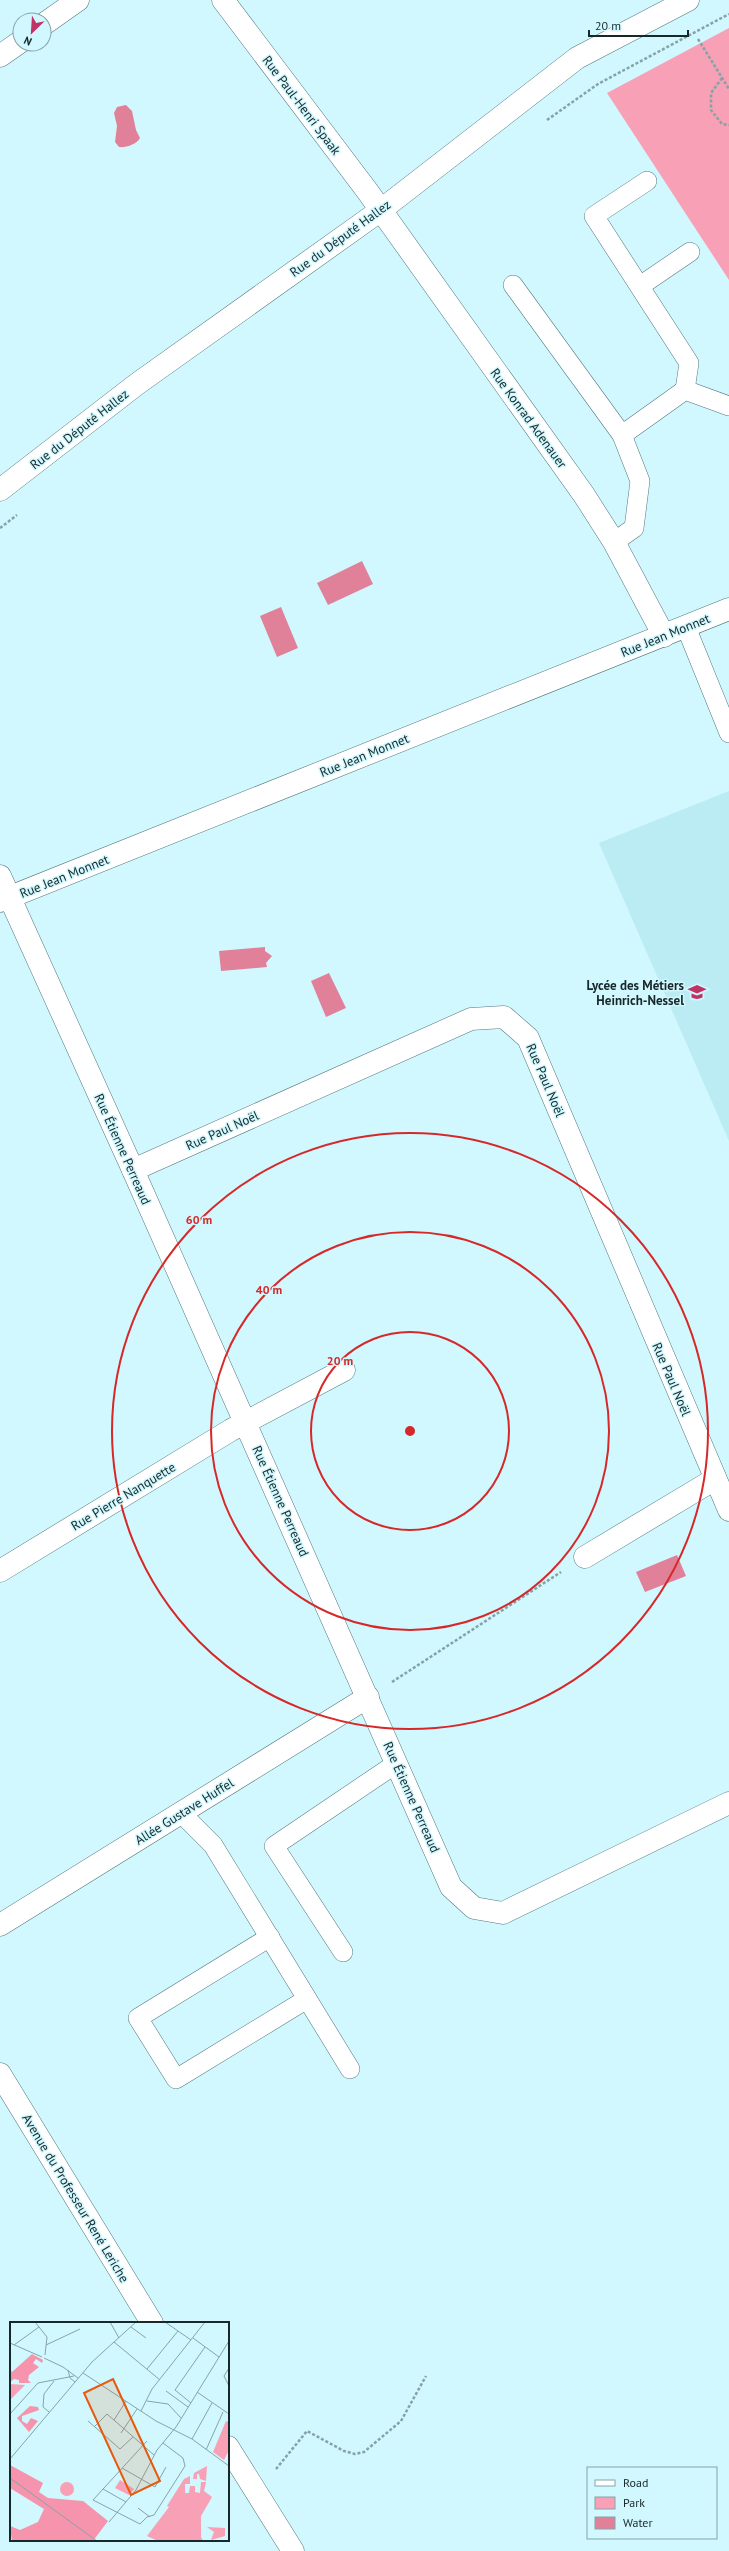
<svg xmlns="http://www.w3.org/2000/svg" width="729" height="2551" viewBox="0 0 729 2551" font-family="'PT Sans',sans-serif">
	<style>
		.built { fill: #bbecf4 }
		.green { fill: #f8a0b5 }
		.water { fill: #e08199 }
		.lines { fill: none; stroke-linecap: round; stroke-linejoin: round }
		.lane-casing { stroke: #54787d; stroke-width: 20 }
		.street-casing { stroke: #54787d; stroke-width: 23 }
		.path { stroke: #85a2a7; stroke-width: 2.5; stroke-dasharray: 3 2; stroke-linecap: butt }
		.lane { stroke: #fff; stroke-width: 19 }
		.street { stroke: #fff; stroke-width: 22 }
		.ring { fill: none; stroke: #d62828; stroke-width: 2 }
		.labels { text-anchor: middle; stroke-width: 3; stroke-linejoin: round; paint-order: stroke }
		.street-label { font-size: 13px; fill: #182729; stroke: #d0f8fe }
		.poi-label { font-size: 13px; font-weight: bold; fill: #182729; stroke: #d0f8fe; text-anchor: end }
		.inset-road { fill: none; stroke: #86a4a9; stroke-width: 1 }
		.view { fill: #e8590c; fill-opacity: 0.15; stroke: #e8590c; stroke-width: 2 }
		.inset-edge { fill: none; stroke: #182729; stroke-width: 2 }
		.centre { fill: #d62828; stroke: #d0f8fe; stroke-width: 2 }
		.ring-label { font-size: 12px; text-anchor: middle; font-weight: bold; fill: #d62828; stroke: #d0f8fe; stroke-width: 3; stroke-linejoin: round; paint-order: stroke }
	</style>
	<rect width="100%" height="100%" fill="#d0f8fe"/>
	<path class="built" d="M 729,791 L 729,1141 L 599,843 Z"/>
	<path class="green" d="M 729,28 L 729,280 L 607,93 Z"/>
	<g class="water">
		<path d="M 126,105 L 132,111 L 136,130 L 140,138 C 137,144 126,148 119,147 L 115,142 L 117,126 L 114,113 L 117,107 Z"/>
		<path d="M 362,561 L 373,584 L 328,605 L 317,583 Z"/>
		<path d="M 281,607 L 298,648 L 277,657 L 260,616 Z"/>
		<path d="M 265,947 L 265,951 L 272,956 L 266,963 L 267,967 L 221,971 L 219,951 Z"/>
		<path d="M 329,973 L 346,1008 L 326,1017 L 311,981 Z"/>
		<path d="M 677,1555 L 686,1576 L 645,1592 L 636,1572 Z"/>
	</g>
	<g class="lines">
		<g class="lane-casing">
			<g id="lane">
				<path d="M 647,181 L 594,216 L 689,363 L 685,390"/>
				<path d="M 513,285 L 622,435 L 640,481 L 634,528 L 614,542"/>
				<path d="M 640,286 L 690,252"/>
				<path d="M 622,435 L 685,390 L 729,406"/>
				<path d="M 686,627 L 729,733"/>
				<path d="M 181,1813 L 213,1845 L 350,2069"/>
				<path d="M 270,1937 L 138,2018 L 176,2079 L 307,1999"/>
				<path d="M 343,1952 L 274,1846 L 397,1763"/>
			</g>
		</g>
		<g class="street-casing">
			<g id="street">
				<path d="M 223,0 L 368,192 L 584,495 L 614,542 L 664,636"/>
				<path d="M 44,24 L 78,0"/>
				<path d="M 0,56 L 20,42"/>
				<path d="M 0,490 L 137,384 L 381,210 L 577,58 L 688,0"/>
				<path d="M 0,876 L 133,1170 L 451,1887 L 474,1908 L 503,1913 L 729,1803"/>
				<path d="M 0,901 L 729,609"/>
				<path d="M 133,1170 L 471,1019 L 504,1017 L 528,1038 L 729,1510"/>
				<path d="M 585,1557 L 715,1479"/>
				<path d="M 0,1571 L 231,1430 L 344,1370"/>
				<path d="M 0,1925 L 368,1697"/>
				<path d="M 0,2074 L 152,2323"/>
				<path d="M 228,2447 L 293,2551"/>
			</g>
		</g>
		<g class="path">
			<path d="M 698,39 L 729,89"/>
			<path d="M 722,78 L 711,93 L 711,110 L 722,124 L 729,125"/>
			<path d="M 547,120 L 598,84 L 729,14"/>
			<path d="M 0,528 L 17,515"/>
			<path d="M 392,1682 L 561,1572"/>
			<path d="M 276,2469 L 307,2431 L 344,2451 L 355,2454 L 364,2452 L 401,2421 L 426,2376"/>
		</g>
		<use href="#lane" class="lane"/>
		<use href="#street" class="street"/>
	</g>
	<g class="ring">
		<circle cx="410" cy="1431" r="99"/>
		<circle cx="410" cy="1431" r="199"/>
		<circle cx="410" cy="1431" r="298"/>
	</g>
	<defs>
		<g id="school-bare" transform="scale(1.38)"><path d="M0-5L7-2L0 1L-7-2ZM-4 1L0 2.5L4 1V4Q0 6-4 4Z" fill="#c03465" stroke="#d0f8fe" stroke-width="2.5" paint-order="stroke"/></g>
	</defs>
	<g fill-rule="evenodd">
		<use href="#school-bare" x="697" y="992"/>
	</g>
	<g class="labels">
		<g class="street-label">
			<text transform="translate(302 105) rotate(53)" y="5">Rue Paul-Henri Spaak</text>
			<text transform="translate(340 238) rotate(-36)" y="5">Rue du Député Hallez</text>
			<text transform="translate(529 418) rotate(54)" y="5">Rue Konrad Adenauer</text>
			<text transform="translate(79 429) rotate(-38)" y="5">Rue du Député Hallez</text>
			<text transform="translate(665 635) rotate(-22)" y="5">Rue Jean Monnet</text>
			<text transform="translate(364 755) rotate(-22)" y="5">Rue Jean Monnet</text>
			<text transform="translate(64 876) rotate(-22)" y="5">Rue Jean Monnet</text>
			<text transform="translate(546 1080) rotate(67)" y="5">Rue Paul Noël</text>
			<text transform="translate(222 1130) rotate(-24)" y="5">Rue Paul Noël</text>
			<text transform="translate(123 1149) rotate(66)" y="5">Rue Étienne Perreaud</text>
			<text transform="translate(672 1379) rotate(67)" y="5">Rue Paul Noël</text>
			<text transform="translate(123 1496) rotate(-31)" y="5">Rue Pierre Nanquette</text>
			<text transform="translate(281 1501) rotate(66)" y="5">Rue Étienne Perreaud</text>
			<text transform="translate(412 1797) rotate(66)" y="5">Rue Étienne Perreaud</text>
			<text transform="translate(184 1811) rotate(-32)" y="5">Allée Gustave Huffel</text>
			<text transform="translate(76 2198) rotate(59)" y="5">Avenue du Professeur René Leriche</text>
		</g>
		<g class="poi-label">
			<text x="684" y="990">Lycée des Métiers<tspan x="684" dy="15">Heinrich-Nessel</tspan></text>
		</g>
	</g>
	<g transform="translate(10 2322)">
		<rect width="219" height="219" fill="#d0f8fe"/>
		<path d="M 0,62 L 15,63 L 0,78 ZM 216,99 L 219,100 L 219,128 L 214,138 L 203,130 ZM 197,144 L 196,159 L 190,157 L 189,152 L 187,152 L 187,157 L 183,157 L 184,151 ZM 180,154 L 180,162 L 175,162 L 175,171 L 179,171 L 180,164 L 185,164 L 185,170 L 190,171 L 191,160 L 196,160 L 194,169 L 202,175 L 191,194 L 191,215 L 193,219 L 148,219 L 137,214 L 159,185 L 157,184 L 174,157 ZM 110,158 L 124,167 L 119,173 L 105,166 ZM50 167a7 7 0 1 1 14 0a7 7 0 1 1-14 0ZM 197,205 L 215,206 L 215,214 L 201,218 L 204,210 Z" fill="#f8a0b5"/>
		<path d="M 22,32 L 33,38 L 32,41 L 26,37 L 23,41 L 29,45 L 19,53 L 18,58 L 21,61 L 9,61 L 9,58 L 4,57 L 0,60 L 0,47 L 2,50 ZM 20,84 L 28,85 L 29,88 L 12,94 L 12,99 L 17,102 L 21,96 L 28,99 L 19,110 L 7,96 ZM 0,143 L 33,161 L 29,170 L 38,176 L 73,179 L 98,199 L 83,219 L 2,219 L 0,204 L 10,208 L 28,200 L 34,187 L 0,166 Z" fill="#f594ac"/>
		<path class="inset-road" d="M 25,0 L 37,15 L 35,33M 100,0 L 109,16M 155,0 L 181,18M 121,5 L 136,16M 183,16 L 209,35M 104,20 L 150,58M 0,21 L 32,35M 4,23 L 29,5M 36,23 L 70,7M 34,36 L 53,45 L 68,56M 219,46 L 214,54 L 219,64M 137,47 L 168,9M 58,48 L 60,56 L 65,60M 73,51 L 146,99 L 182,117 L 219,144M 156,69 L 178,85M 187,70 L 219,92M 137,79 L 158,82 L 171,96M 181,81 L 165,68 L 195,25M 131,89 L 142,67 L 195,0M 39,90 L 33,85 L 34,72 L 44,59M 0,92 L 28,61 L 64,54M 104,98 L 116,79M 78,99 L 110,127 L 123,115M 84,105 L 97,92 L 144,133M 111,111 L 127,87M 182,117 L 202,81M 137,119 L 83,178 L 130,202 L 137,195 L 144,193 L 175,144 L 173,136 L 153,121M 196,128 L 213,90M 0,137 L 82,40 L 126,0M 112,146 L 145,165 L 156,145M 0,156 L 87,219M 93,167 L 116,180M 128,186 L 140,195M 99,200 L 126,168 L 147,128 L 166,105 L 219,19"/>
		<path class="view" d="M 103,57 L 150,159 L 121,173 L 74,71 Z"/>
		<rect width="219" height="219" class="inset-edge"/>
	</g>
	<circle cx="410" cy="1431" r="6" class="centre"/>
	<g class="ring-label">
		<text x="199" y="1224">60 m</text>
		<text x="269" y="1294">40 m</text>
		<text x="340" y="1365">20 m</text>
	</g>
	<rect x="587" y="2467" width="130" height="72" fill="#d0f8fe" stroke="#86a4a9"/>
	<rect x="595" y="2480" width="20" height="6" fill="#ffffff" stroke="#86a4a9"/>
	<text x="623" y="2487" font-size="12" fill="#182729">Road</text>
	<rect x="595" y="2497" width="20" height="12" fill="#f8a0b5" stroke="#86a4a9"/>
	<text x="623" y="2507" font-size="12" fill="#182729">Park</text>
	<rect x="595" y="2517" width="20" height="12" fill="#e08199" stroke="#86a4a9"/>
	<text x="623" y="2527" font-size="12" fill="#182729">Water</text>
	<g transform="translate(32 32) rotate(205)"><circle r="19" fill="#d0f8fe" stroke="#86a4a9"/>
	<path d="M0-3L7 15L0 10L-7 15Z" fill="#c03465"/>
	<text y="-6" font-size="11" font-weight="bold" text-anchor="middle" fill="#182729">N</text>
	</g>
	<path d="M589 30v6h99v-6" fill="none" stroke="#182729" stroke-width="2"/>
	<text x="595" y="30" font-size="12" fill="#182729" stroke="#d0f8fe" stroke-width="3" paint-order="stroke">20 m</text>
</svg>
